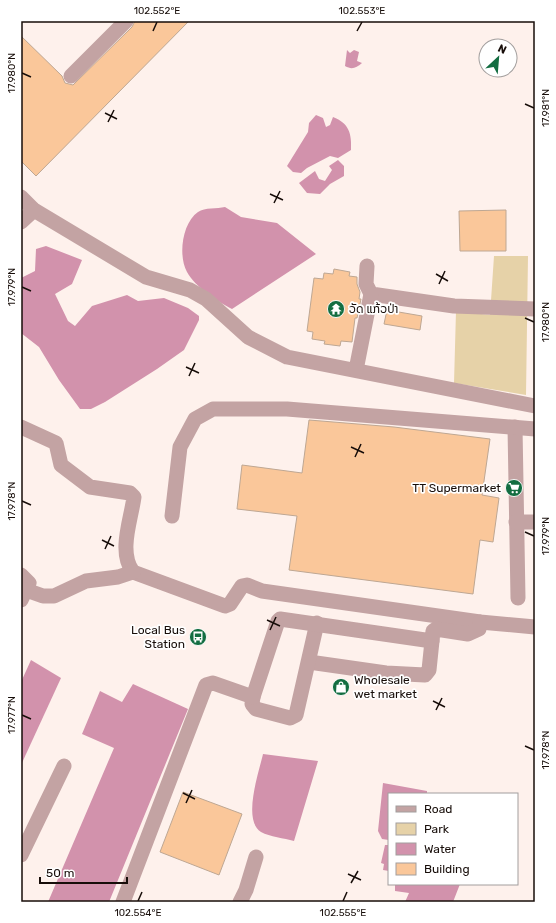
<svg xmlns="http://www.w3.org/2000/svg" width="556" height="923" viewBox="0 0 556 923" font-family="Rubik,'Noto Sans Lao',sans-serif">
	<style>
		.green { fill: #e6d2a8 }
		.water { fill: #d292ac }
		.building { fill: #fac79a; stroke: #bea793 }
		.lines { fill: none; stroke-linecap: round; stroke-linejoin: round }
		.minor { stroke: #c3a3a3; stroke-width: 15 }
		.ticks { fill: none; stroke: #170d09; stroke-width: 1.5 }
		.labels { text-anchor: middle; stroke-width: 3.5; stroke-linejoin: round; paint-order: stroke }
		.poi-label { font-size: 12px; fill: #170d09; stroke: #fff; text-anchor: start }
		.neatline { fill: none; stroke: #170d09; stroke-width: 1.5 }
		.ticks-label { font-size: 10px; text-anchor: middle; fill: #170d09 }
	</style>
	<rect width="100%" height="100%" fill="#fef1ec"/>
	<path class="green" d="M 494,256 L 528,256 L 526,395 L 454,383 L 456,311 L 490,315 Z"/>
	<g class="water">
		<path d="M 347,50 L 350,53 L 354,50 L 359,52 L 357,61 L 362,63 C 356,68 352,70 345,66 Z"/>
		<path d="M 316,115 L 323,118 L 326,127 L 330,125 L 333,117 C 349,123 352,134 351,150 L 338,158 L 330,156 L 307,168 L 301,173 L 293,172 L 287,166 L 308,132 L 309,123 Z"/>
		<path d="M 338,160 L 344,166 L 344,176 L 330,184 L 320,194 L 307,193 L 299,183 L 315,171 L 319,179 L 325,181 L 332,170 L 329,166 Z"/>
		<path d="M 225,207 L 241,217 L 277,223 L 316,254 L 232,309 C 217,301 195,287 187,272 C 178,256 182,223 198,212 C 205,207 217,209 225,207 Z"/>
		<path d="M 46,246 L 82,260 L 72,284 L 55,294 L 68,321 L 75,326 L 92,306 L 127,295 L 138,301 L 164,298 L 188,308 L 199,316 L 199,320 L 184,350 L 157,369 L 105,402 L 91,409 L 80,409 L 59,380 L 39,347 L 21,333 L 21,278 L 35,271 L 36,249 Z"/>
		<path d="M 31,660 L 61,678 L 21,765 L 21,682 Z"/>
		<path d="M 133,684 L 188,709 L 109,902 L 48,902 L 114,748 L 82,734 L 100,691 L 122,702 Z"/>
		<path d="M 263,754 L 318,761 L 294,841 C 284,838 270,837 261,832 C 242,820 259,772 263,754 Z"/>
		<path d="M 383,783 L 427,791 L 427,794 L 389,794 L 389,840 L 382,839 L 378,831 Z"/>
		<path d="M 385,845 L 389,845 L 389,871 L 383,870 L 384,864 L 381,863 Z"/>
		<path d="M 395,884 L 460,884 L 453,902 L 405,902 L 409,893 L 395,891 Z"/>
	</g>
	<g class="building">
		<path d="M 135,21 L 189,21 L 36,176 L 21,161 L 21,36 L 62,76 L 65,83 L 73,85 L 132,27 Z"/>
		<path d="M 506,210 L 506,251 L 460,251 L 459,211 Z"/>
		<path d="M 334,269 L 350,272 L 349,276 L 357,277 L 357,284 L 360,292 L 359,299 L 361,299 L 357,318 L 355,318 L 352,342 L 341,341 L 340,346 L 324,344 L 325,341 L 312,339 L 313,332 L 307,331 L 314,278 L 323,279 L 324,273 L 333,274 Z"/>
		<path d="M 387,310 L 422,316 L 420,330 L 384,324 Z"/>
		<path d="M 309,420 L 394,427 L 490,439 L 482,495 L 499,498 L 493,542 L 480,540 L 473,594 L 289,570 L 297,516 L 237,509 L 242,465 L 302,473 Z"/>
		<path d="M 183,792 L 242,814 L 219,875 L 160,852 Z"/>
	</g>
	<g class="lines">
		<g class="minor">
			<path d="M 71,76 L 126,21"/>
			<path d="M 21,197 L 34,210 L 146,277 L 190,290 L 206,299 L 248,337 L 287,357 L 535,406"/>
			<path d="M 21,222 L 34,210"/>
			<path d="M 367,266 L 366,284 L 371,294 L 454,306 L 535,309"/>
			<path d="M 356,370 L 371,294"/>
			<path d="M 21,427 L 56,443 L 61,465 L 90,487 L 130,493 L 134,497 C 131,520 118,552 133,572 L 225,606 L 230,604 L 242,586 L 247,585 L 262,591 L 480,622 L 535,627"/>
			<path d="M 515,427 L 518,598"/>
			<path d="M 172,516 L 180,447 L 195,419 L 213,409 L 287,409 L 535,429"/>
			<path d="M 516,522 L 535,522"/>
			<path d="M 21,575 L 29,583 L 21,600"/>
			<path d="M 26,590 L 43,596 L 54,596 L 86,581 L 118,577 L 133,572"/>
			<path d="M 309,662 L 386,673 L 425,675 L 429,670 L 432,641"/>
			<path d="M 253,697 L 252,704 L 256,709 L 290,718 L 296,715 L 317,623"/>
			<path d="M 21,855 L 64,766"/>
			<path d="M 123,902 L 206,685 L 213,683 L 253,697 L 278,621 L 280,619 L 432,641 L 433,631 L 436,629 L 468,634 L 479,629 L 480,622"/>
			<path d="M 240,902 L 246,890 L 256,857"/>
		</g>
	</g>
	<path class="ticks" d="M 153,31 L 157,22M 357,31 L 362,22M 22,73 L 31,77M 525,104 L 534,108M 105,113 L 117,119M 108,122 L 114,110M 270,194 L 283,200M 274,203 L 280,191M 436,274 L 448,281M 439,284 L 445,271M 22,287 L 31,291M 525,318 L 534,322M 186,367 L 199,373M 189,376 L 195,363M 351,447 L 364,453M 355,457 L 361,444M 22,501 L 31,505M 525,532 L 534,536M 102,540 L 114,546M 105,549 L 111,536M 267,620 L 280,626M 270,630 L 276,617M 433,701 L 445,707M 436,710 L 442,698M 22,715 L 31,719M 525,746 L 534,750M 183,793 L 195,799M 186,803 L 192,790M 348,874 L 361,880M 351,883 L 358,871M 138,901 L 142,892M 343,901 L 347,892"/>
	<defs>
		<g id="temple-disc" transform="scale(0.9)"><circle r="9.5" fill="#136d41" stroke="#fff"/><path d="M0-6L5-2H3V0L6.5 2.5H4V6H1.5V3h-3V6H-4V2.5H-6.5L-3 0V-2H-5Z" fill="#fff"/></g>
		<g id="supermarket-disc" transform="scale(0.9)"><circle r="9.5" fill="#136d41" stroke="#fff"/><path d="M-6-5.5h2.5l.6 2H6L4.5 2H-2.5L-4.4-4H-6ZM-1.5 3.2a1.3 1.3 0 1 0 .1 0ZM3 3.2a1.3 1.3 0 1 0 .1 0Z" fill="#fff"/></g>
		<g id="bus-disc" transform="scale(0.9)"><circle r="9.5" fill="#136d41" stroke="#fff"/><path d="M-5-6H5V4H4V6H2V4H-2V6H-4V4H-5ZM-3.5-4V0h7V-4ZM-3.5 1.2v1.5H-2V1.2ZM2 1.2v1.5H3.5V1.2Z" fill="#fff"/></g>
		<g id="shop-disc" transform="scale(0.9)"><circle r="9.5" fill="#136d41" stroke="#fff"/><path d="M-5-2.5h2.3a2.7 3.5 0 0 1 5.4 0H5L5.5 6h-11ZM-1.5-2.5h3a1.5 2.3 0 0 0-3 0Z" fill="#fff"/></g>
	</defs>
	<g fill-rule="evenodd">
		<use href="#temple-disc" x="336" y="309"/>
		<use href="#supermarket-disc" x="514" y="488"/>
		<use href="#bus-disc" x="198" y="637"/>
		<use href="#shop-disc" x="341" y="687"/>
	</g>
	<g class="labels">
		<g class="poi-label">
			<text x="349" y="313">ວັດ ແກ້ວປ່າ</text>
			<text x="501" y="492" text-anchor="end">TT Supermarket</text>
			<text x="185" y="634" text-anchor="end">Local Bus<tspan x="185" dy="14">Station</tspan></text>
			<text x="354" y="684">Wholesale<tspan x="354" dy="14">wet market</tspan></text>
		</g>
	</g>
	<rect width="556" height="923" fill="none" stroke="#ffffff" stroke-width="44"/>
	<rect x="388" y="793" width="130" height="92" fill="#ffffff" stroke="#a29e9d"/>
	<rect x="396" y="806" width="20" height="6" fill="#c3a3a3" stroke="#a29e9d"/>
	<text x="424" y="813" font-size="12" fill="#170d09">Road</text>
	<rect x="396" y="823" width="20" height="12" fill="#e6d2a8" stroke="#a29e9d"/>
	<text x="424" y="833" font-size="12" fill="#170d09">Park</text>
	<rect x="396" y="843" width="20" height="12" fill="#d292ac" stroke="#a29e9d"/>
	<text x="424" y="853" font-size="12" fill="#170d09">Water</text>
	<rect x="396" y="863" width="20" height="12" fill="#fac79a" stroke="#a29e9d"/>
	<text x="424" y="873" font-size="12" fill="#170d09">Building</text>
	<g transform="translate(498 58) rotate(26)"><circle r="19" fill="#ffffff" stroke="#a29e9d"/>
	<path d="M0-3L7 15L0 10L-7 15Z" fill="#136d41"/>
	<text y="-6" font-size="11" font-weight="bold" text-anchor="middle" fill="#170d09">N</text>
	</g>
	<path d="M40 877v6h87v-6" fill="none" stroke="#170d09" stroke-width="2"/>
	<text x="46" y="877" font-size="12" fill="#170d09" stroke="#ffffff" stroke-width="3" paint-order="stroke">50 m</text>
	<rect x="22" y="22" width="512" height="879" class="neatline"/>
	<g class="ticks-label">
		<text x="157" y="14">102.552°E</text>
		<text x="362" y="14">102.553°E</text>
		<text transform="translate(11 73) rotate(-90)" y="4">17.980°N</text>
		<text transform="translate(545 108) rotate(-90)" y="4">17.981°N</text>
		<text transform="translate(11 287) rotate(-90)" y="4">17.979°N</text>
		<text transform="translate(545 322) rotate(-90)" y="4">17.980°N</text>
		<text transform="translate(11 501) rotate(-90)" y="4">17.978°N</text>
		<text transform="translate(545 536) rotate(-90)" y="4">17.979°N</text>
		<text transform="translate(11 715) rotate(-90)" y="4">17.977°N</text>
		<text transform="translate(545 750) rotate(-90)" y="4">17.978°N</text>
		<text x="138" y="916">102.554°E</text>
		<text x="343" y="916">102.555°E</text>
	</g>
</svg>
